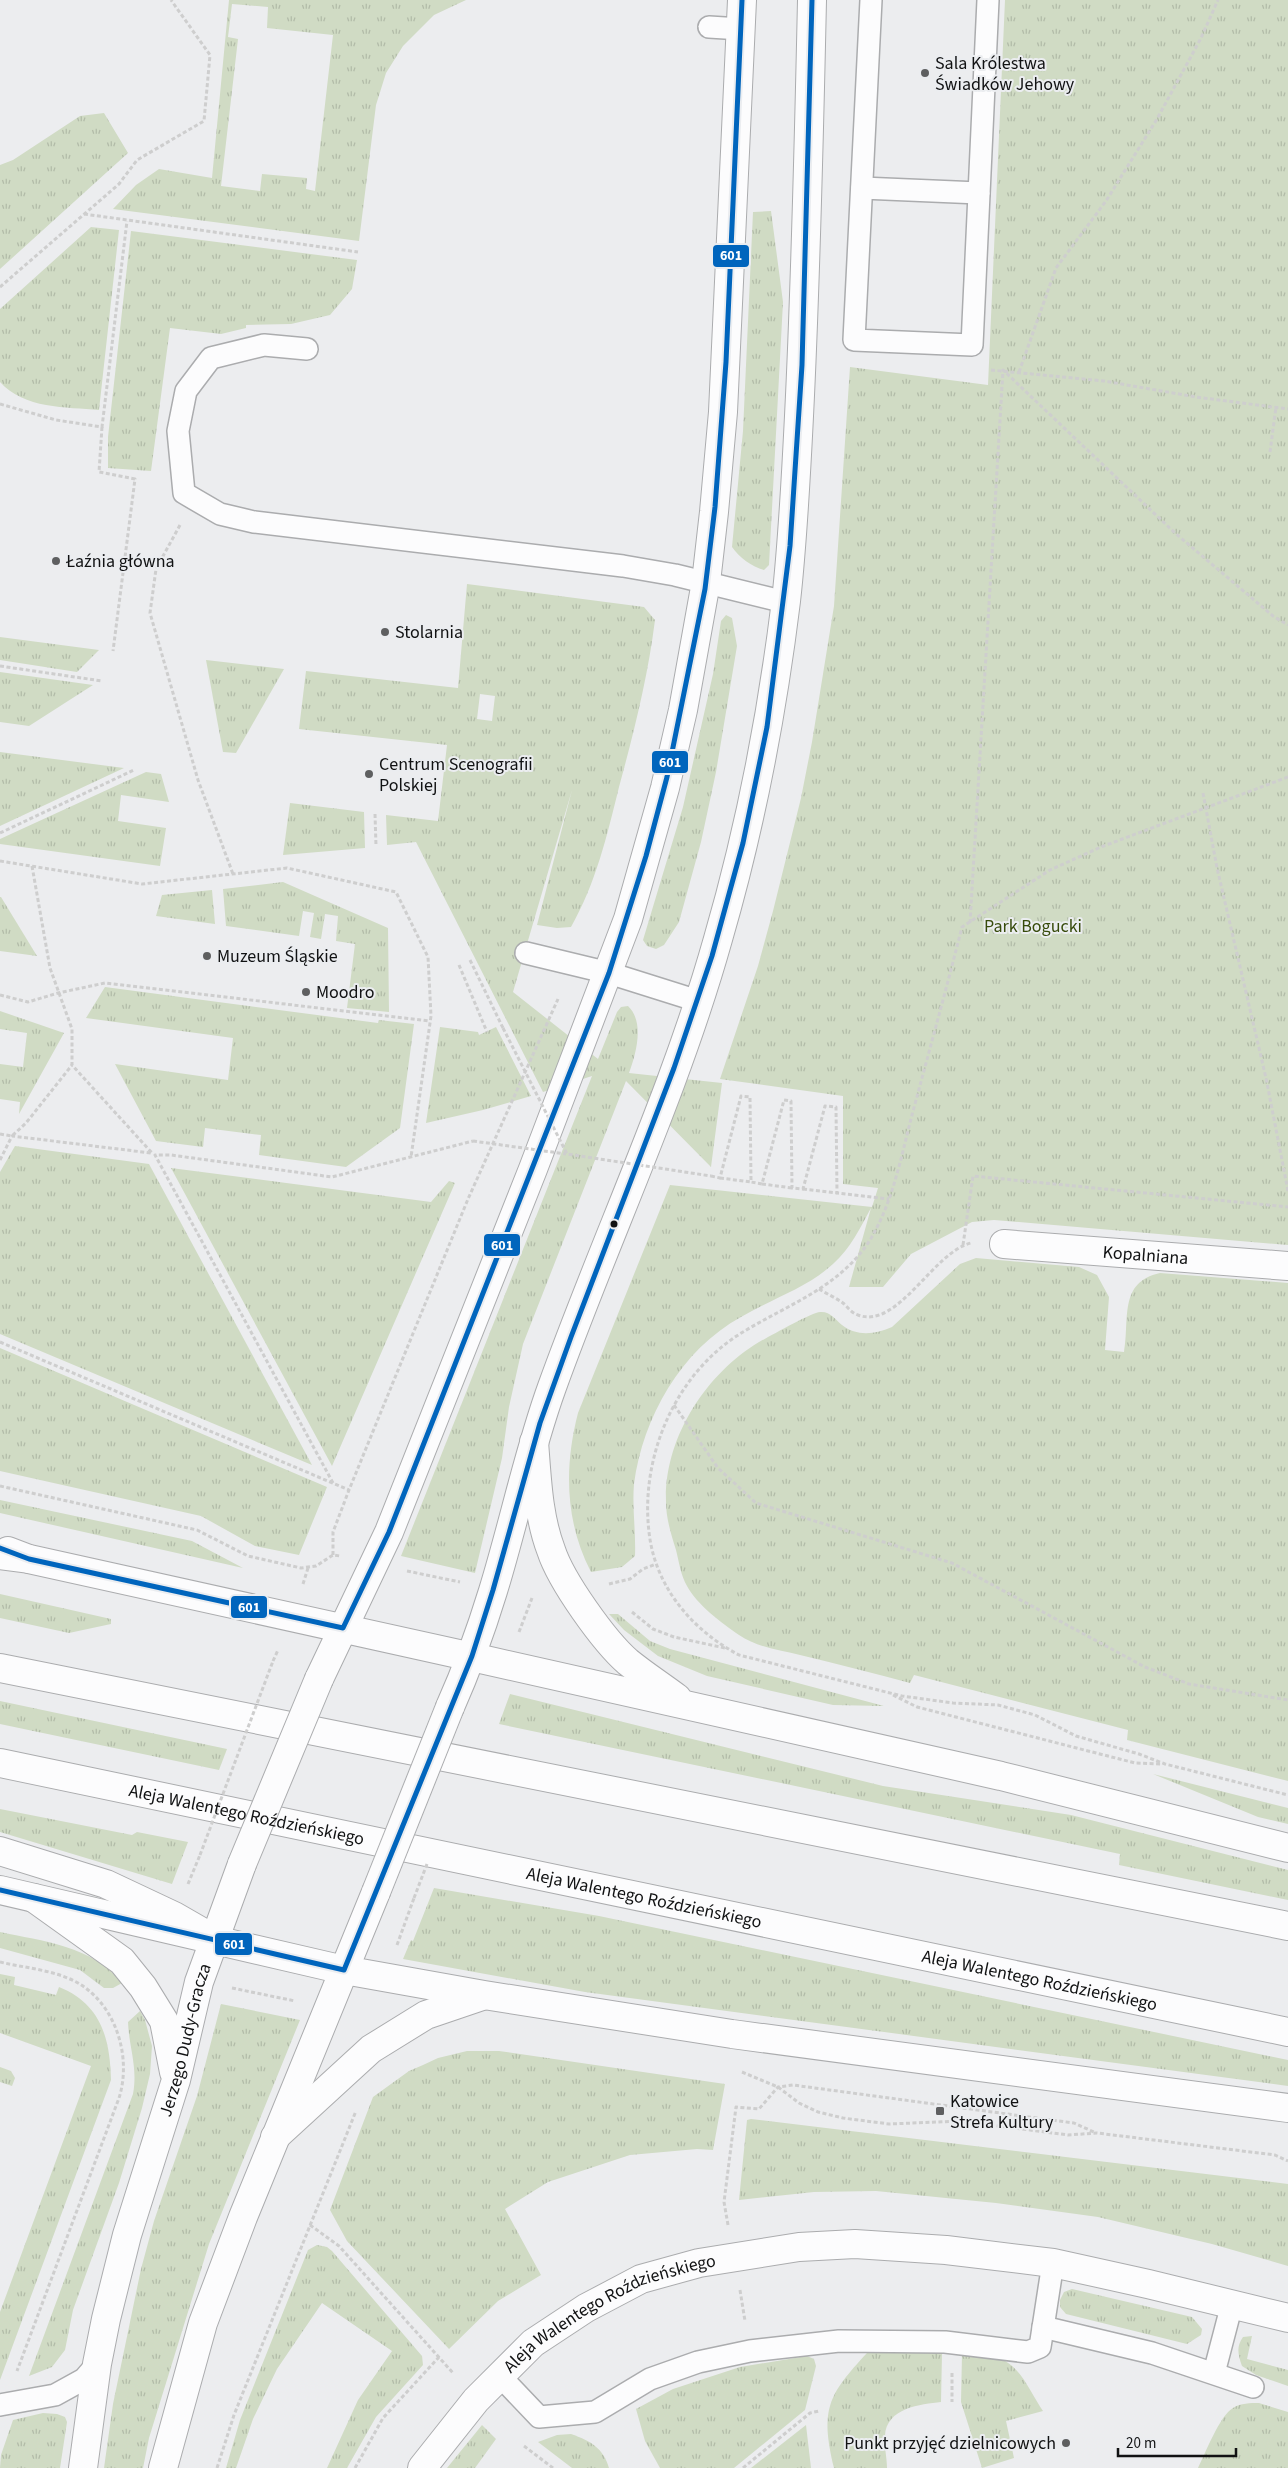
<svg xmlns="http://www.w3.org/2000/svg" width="1288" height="2468" viewBox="0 0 1288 2468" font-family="'Source Sans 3',sans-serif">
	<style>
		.grass { fill: url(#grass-tufts); fill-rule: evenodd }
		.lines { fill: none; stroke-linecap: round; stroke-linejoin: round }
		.service-casing { stroke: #abacae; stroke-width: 24 }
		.minor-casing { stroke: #abacae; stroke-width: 30 }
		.tertiary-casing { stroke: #abacae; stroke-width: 30 }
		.secondary-casing { stroke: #abacae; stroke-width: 30 }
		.primary-casing { stroke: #abacae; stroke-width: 30 }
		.path { stroke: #cecece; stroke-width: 3; stroke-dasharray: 4 2.5; stroke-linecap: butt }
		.service { stroke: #fcfcfd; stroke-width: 21 }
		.minor { stroke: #fcfcfd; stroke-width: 28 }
		.tertiary { stroke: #fcfcfd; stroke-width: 28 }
		.secondary { stroke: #fcfcfd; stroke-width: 28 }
		.primary { stroke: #fcfcfd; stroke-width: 28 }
		.tertiary-bridge-casing { stroke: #abacae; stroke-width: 30; stroke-linecap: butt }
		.path-bridge { stroke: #cecece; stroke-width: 3; stroke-dasharray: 4 2.5; stroke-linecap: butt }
		.tertiary-bridge { stroke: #fcfcfd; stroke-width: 28 }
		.bus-1-casing { stroke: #ebedf0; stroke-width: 9 }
		.bus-1 { stroke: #0065bd; stroke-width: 5 }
		.poi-dot { fill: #5e5f60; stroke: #ebedf0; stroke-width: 2 }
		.bus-dot { fill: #111213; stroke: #ebedf0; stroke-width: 2 }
		.labels { text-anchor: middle; stroke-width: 4; stroke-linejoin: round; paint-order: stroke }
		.poi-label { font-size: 18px; fill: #111213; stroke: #ebedf0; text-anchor: start }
		.park-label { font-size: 18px; fill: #374b0b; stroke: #ebedf0 }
		.street-label { font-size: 18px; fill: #111213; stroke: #ebedf0 }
		.line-badge { stroke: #ebedf0; stroke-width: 2 }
		.badge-label { font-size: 14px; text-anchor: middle; font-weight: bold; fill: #fff }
	</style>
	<defs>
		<pattern id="grass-tufts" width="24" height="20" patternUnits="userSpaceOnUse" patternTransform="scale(1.25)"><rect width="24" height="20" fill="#d0dbc4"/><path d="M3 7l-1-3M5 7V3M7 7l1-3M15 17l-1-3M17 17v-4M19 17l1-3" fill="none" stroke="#b2bba8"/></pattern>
	</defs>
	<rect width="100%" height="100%" fill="#ecedef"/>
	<g class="grass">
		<path d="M 229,0 L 466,0 L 434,15 L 403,46 L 386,73 L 376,105 L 359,241 L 113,209 L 136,185 L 159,169 L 212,178 ZM 232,4 L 268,7 L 267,28 L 333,35 L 315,191 L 306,189 L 307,178 L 262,174 L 260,191 L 221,186 L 238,39 L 228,37 Z"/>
		<path d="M 1005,0 L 1288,0 L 1288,1245 L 994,1220 L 972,1222 L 911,1254 L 883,1287 L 849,1287 L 871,1208 C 860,1228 851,1248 833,1264 C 807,1288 771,1299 741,1317 C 681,1350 643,1417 634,1484 C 632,1508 636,1532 635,1556 L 622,1567 L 591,1572 C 565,1522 564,1467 578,1413 L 670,1185 L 872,1207 L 878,1188 L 843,1184 L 843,1096 L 720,1079 L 758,966 L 773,911 L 801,798 L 812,742 L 834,606 L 850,367 L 988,385 Z"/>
		<path d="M 104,113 L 128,153 L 0,269 L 0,165 L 13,160 L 80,116 Z"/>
		<path d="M 771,211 L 783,302 L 769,565 L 764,570 C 752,567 739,557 732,547 L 743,431 L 753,212 Z"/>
		<path d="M 91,227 L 119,230 L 99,410 C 66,407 24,409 0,382 L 0,309 Z"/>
		<path d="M 131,231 L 357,260 L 352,289 L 330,315 L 291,324 L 246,325 L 246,328 L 221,334 L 170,328 L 151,471 L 108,468 L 108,437 Z"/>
		<path d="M 467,584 L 644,607 L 655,620 C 648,676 634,732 619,787 C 607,836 596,883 571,927 L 557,928 L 537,925 L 572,790 L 513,992 L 598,1059 L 617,1012 L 621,1007 L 628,1006 C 645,1022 636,1054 629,1073 L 722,1083 L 711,1167 L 626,1081 L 523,1344 L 509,1407 L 502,1458 L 475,1573 L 401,1556 L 592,1076 L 543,1092 L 416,842 L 387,845 L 386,815 L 438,821 L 447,745 L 299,729 L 306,671 L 458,688 ZM 480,694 L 495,696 L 492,721 L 477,719 Z"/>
		<path d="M 726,615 L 732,618 L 737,646 L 716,772 L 701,842 L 679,922 L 664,945 L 656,949 L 647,946 L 643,940 L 683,807 L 713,674 L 721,621 Z"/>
		<path d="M 0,637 L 99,650 L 77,672 L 0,660 Z"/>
		<path d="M 206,660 L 284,669 L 236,753 L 223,752 Z"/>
		<path d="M 0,672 L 93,685 L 29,726 L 0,722 Z"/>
		<path d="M 0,752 L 124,768 L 0,826 Z"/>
		<path d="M 146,772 L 161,774 L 169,802 L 121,795 L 118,821 L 166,828 L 160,866 L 0,844 L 0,839 Z"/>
		<path d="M 290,803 L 364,812 L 365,848 L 283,855 Z"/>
		<path d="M 283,882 L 388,928 L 389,1012 L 347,1008 L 355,944 L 336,941 L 338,916 L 325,914 L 321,939 L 310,937 L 314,913 L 303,911 L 299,936 L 226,926 L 223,889 Z"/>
		<path d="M 212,890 L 215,924 L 156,916 L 162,895 Z"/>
		<path d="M 0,897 L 1,897 L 37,956 L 0,951 Z"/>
		<path d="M 105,987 L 378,1023 L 379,1020 L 414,1024 L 400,1128 L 346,1167 L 259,1155 L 261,1135 L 205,1128 L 203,1147 L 156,1141 L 115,1064 L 228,1080 L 233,1038 L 86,1018 Z"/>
		<path d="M 0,1011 L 64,1033 L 19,1114 L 20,1102 L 0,1099 L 0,1064 L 23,1067 L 27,1033 L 0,1029 Z"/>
		<path d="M 440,1027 L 478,1032 L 479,1035 L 496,1027 L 531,1096 L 483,1110 L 426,1123 Z"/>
		<path d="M 15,1146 L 149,1164 L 312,1465 L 0,1334 L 0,1172 Z"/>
		<path d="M 171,1168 L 431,1202 L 449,1181 L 455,1183 L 332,1466 Z"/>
		<path d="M 976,1258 L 1079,1267 L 1097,1275 L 1109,1297 L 1105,1350 L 1124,1352 C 1130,1320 1118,1282 1160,1273 L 1288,1283 L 1288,1781 L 1127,1740 L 1128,1730 L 914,1675 L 910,1683 C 874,1673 837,1664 800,1655 C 780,1650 756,1647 739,1635 C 722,1623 697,1605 687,1586 C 681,1576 679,1562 676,1550 C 671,1534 666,1518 666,1502 C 664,1438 706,1374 759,1342 C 769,1337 812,1312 820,1312 C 830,1311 835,1319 842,1325 C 857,1337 876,1334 892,1327 L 960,1264 Z"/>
		<path d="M 0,1348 L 327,1487 L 299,1555 L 255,1546 L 201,1516 L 0,1471 Z"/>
		<path d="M 0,1500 L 192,1541 L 243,1568 L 0,1513 Z"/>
		<path d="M 0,1594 L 111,1619 L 111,1624 L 69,1633 L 0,1618 Z"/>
		<path d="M 609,1614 L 618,1614 L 650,1641 L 670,1649 L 884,1706 L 833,1705 L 707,1676 L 658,1656 L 624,1630 Z"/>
		<path d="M 510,1694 L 883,1786 L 1071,1815 L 1288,1870 L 1288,1900 L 1119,1865 L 1120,1854 L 499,1724 Z"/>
		<path d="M 0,1701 L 227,1749 L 219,1770 L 0,1724 Z"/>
		<path d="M 1153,1774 L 1288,1808 L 1288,1824 L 1258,1817 Z"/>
		<path d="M 0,1809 L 132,1835 L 137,1832 L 188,1842 L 172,1884 L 0,1832 Z"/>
		<path d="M 434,1888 L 599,1916 L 1288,2060 L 1288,2086 L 585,1992 L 403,1959 L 411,1940 L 413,1941 Z"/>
		<path d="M 0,1932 C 42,1941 93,1946 122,1983 L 113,1988 L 104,1988 L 80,1970 L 0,1948 Z"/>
		<path d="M 0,1974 L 15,1977 L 14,1985 L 56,1995 L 59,1987 C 101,2004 110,2038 111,2080 L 0,2380 L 0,2312 L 91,2066 L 0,2033 Z"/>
		<path d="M 221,2004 L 300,2020 L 209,2244 L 149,2438 L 143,2468 L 104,2468 L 113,2404 L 141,2269 L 154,2221 L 197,2096 Z"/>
		<path d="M 140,2011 L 145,2020 L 152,2046 L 150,2074 L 142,2108 L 119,2183 L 73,2310 L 65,2350 L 52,2367 L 29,2376 L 133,2094 C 138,2067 129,2048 128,2022 Z"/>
		<path d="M 467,2051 L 499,2051 L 725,2084 L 713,2150 L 697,2149 L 630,2155 L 548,2182 L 505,2209 L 541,2275 L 498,2301 L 449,2349 L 347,2241 L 330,2210 L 373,2097 L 409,2071 L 423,2065 L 438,2058 Z"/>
		<path d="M 0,2067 L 11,2071 L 15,2078 L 12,2086 L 0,2082 Z"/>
		<path d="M 751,2119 L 1288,2184 L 1288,2266 L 1212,2244 L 1098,2217 L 996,2203 L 876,2191 L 814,2192 L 739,2200 L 747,2120 Z"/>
		<path d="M 317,2245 L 327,2247 L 332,2251 L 422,2356 L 423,2365 L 376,2417 L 347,2468 L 327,2468 L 358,2400 L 392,2351 L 322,2303 L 277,2369 L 253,2419 L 236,2468 L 226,2468 L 240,2420 L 308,2250 Z"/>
		<path d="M 1072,2289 L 1192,2317 L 1202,2329 L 1201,2335 L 1187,2344 L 1066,2314 L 1060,2307 L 1060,2300 L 1064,2292 Z"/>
		<path d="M 1252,2336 L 1247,2359 L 1288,2370 L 1288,2386 L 1256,2375 L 1242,2366 C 1238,2354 1236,2347 1243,2337 Z"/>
		<path d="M 867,2353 L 942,2353 L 941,2402 C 921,2404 886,2408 885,2436 C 884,2447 887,2457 887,2468 L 834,2468 C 820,2409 828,2395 867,2353 Z"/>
		<path d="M 962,2354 C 975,2355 992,2354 1005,2361 C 1022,2370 1032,2395 1043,2411 L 1006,2421 L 1014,2458 L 982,2468 L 961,2402 Z"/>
		<path d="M 807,2356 L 814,2359 L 816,2366 L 805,2410 L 734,2468 L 660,2468 L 645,2441 L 636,2409 L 673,2389 L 740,2367 Z"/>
		<path d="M 1259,2403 L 1288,2412 L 1288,2468 L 1198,2468 C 1205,2454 1220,2415 1233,2408 C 1241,2403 1250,2403 1259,2403 Z"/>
		<path d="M 43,2413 L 57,2414 L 65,2417 L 67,2422 L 60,2468 L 0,2468 L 1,2455 L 13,2420 Z"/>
		<path d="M 482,2425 L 496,2439 L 475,2468 L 447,2468 Z"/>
		<path d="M 806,2425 L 811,2468 L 751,2468 Z"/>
		<path d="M 571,2434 C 591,2441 603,2448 609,2468 L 572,2468 L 538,2442 L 557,2435 Z"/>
	</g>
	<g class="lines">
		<g class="service-casing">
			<g id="service">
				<path d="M 871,0 L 854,340 L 972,345 L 988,0"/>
				<path d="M 709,27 L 741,29"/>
				<path d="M 862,188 L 979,193"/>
				<path d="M 307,349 L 264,345 L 211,358 L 186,391 L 178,431 L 184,493 L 220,514 L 254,522 L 623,566 L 675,575 L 785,602"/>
				<path d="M 526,953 L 609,973 L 698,1001"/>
				<path d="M 1043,2327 L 1152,2353 L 1253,2387"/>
				<path d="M 1214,2373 L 1232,2304"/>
				<path d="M 500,2376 L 539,2417 L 595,2412 L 650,2379 L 698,2362 L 750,2351 L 839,2341 L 945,2342 L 1028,2352 L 1040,2347 L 1053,2263"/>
				<path d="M 0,2405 L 55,2395 L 84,2379 L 97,2364"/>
			</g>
		</g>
		<g class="minor-casing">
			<g id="minor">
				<path id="s1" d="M 1004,1244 L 1288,1266"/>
				<path id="s2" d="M 422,2468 L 476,2400 L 533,2343 L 586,2308 L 641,2279 L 699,2263 L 799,2247 L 855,2244 L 946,2250 L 1053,2263 L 1148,2284 L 1288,2318"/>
			</g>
		</g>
		<g class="tertiary-casing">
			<g id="tertiary">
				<path d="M 319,1679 L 389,1532 L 533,1169 L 628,919 L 665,788 L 683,710 L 706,582 L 714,512 L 723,412 L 742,0"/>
				<path d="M 450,1707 C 467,1669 481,1630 493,1591 C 514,1523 528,1453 552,1387 C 606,1237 675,1092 718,939 C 750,829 772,715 786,601 C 793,539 796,477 799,416 C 806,277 809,139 812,0"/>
				<path d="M 34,1898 L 122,1961 L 143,1987 L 164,2021 L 174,2072"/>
				<path id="s3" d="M 83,2468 L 97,2364 L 106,2319 L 127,2235 L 176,2080 L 199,1982 L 242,1864"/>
				<path d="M 163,2468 L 203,2323 L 243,2217 L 376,1892"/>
			</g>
		</g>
		<g class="secondary-casing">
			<g id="secondary">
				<path d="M 8,1551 L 29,1559 L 472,1657"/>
				<path d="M 0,1890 L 344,1970"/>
			</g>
		</g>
		<g class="primary-casing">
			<g id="primary">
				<path d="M 534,1442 C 537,1478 538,1516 551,1550 C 561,1581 604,1641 628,1662 C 644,1675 661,1686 677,1698"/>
				<path d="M 0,1555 L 29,1559"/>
				<path d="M 472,1657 L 1001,1776 L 1288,1848"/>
				<path d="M 0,1668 L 1288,1926"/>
				<path id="s4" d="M 0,1763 L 1288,2032"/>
				<path d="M 0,1851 L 106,1884 L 174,1916 L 214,1939"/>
				<path d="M 344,1970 L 484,1995 L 732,2034 L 1288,2108"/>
				<path d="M 275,2137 L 371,2049 L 426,2015 L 482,1996"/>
			</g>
		</g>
		<g class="path">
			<path d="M 84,214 L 358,252"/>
			<path d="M 0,287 L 119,184 L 137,160 L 204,121 L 210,55 L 171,0"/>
			<path d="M 991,370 L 1104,381 L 1196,397 L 1288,409"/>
			<path d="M 1019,372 L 1056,268 L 1106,201 L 1157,119 L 1201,38 L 1218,0"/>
			<path d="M 0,404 L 56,420 L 102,427 L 127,221"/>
			<path d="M 102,427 L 99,472 L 135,479 L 113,651"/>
			<path d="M 1270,452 L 1276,407"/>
			<path d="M 180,525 L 156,569 L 150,613 L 198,780 L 233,874"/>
			<path d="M 0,666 L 102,681"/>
			<path d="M 1288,777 L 1101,847 L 1050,870 L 962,927 C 946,990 929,1052 912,1115 C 901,1157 893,1202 870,1240 C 840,1287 789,1304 743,1332 C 676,1372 640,1456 649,1532 C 655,1587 692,1630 739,1655 L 902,1696 L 953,1703 L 998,1705 L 1035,1715 L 1076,1736 L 1139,1754 L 1165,1764 L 1288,1795"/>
			<path d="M 1203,793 L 1217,868 L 1266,1078 L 1288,1191"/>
			<path d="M 375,814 L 376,846"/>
			<path d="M 0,833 L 134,770"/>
			<path d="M 0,861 L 142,884 L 287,868 L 396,892 L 428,957 L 431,1016 L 411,1157"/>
			<path d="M 32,866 L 50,968 L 72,1029 L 72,1065 L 152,1153"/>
			<path d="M 970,923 L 1003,370 L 1175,533 L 1273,616 L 1288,625"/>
			<path d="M 470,960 L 503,1028"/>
			<path d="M 459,965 L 487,1032"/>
			<path d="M 0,995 L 28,1002 L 58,993 L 105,983 L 430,1021"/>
			<path d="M 0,1134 L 12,1136 L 26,1123 L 72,1065"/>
			<path d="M 0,1160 L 12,1136 L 151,1153"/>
			<path d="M 711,1176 L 720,1178 L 741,1096 L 750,1097 L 751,1182 L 762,1184 L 784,1100 L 791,1101 L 792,1188 L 803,1189 L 825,1106 L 836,1107 L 837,1193 L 889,1199"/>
			<path d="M 720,1178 L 751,1182"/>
			<path d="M 762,1184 L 792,1188"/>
			<path d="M 803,1189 L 837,1193"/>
			<path d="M 963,1245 L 973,1176 L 1288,1207"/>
			<path d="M 819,1289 C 827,1294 836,1298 843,1303 C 848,1307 851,1313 858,1315 C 898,1330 933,1252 971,1243"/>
			<path d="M 0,1342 L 349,1490"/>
			<path d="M 674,1405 L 718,1468 L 756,1503 L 952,1563 L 1145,1667 L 1189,1684 L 1288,1700"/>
			<path d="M 333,1483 L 155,1155 L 171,1155 L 332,1177 L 473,1141"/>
			<path d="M 0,1486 L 197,1530 L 248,1556 L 301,1568 L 316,1566 L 333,1555 L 340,1556"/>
			<path d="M 333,1555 L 333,1532 L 349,1490 L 468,1199 L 558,999"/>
			<path d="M 407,1571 L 460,1582"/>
			<path d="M 303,1584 L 308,1568"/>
			<path d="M 609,1584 L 630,1579 L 643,1569 L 656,1564"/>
			<path d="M 632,1612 L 653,1629 L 674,1637 L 725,1648"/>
			<path d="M 519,1632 L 532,1598"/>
			<path d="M 273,1661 L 278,1650"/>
			<path d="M 893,1695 L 917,1707 L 1135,1763 L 1162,1764"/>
			<path d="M 188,1884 L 200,1855"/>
			<path d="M 397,1945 L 414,1898"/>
			<path d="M 0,1962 C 25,1968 55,1970 78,1983 C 116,2005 132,2057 119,2098 L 17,2371"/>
			<path d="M 232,1988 L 295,2001"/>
			<path d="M 742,2072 L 778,2087 L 799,2103 L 818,2112 L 843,2118 L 889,2124 L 961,2121 L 1068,2135 L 1097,2133 L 1275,2155 L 1288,2161"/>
			<path d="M 310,2225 L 339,2246 L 453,2373"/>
			<path d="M 728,2225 L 724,2202 L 736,2107 L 759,2109 L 778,2087 L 793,2085 L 1074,2123 L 1096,2133"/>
			<path d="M 740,2290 L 745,2321"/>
			<path d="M 952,2373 L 952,2402"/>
			<path d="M 524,2446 L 553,2468"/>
			<path d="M 217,2468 L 234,2415 L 356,2111"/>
			<path d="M 355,2468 L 383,2418 L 439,2357"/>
			<path d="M 743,2468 L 810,2413 L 819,2411"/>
		</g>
		<use href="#service" class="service"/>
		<use href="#minor" class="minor"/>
		<use href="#tertiary" class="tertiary"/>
		<use href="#secondary" class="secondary"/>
		<use href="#primary" class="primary"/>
		<g class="tertiary-bridge-casing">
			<g id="tertiary-bridge">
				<path d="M 242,1864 L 319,1679"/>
				<path d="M 376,1892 L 450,1707"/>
			</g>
		</g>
		<g class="path-bridge">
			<path d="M 503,1028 L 567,1154 L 711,1176"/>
			<path d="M 473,1141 L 566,1154"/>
			<path d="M 200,1855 L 273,1661"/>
			<path d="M 414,1898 L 427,1864"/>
		</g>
		<use href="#tertiary-bridge" class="tertiary-bridge"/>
		<g class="bus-1-casing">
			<g id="bus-1">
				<path d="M 0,1548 L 29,1559 L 343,1628 L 389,1532 L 609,973 L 646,856 L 667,777 L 705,589 L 715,507 L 726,362 L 742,0"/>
				<path d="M 0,1890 L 344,1970 L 472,1656 L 493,1590 L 540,1423 L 571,1337 L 674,1068 L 712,956 L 743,843 L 767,727 L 790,546 L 802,365 L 812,0"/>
			</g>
		</g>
		<use href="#bus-1" class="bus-1"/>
	</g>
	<g class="poi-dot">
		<circle cx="925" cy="73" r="5"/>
		<circle cx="56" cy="561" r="5"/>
		<circle cx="385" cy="632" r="5"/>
		<circle cx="369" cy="774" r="5"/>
		<circle cx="207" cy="956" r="5"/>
		<circle cx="306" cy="992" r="5"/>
		<rect x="935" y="2106" width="10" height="10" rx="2.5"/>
		<circle cx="1066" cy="2443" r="5"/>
	</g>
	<circle class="bus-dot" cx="614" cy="1224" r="4.5"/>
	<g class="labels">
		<g class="poi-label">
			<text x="935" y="69">Sala Królestwa<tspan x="935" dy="21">Świadków Jehowy</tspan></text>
			<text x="66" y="567">Łaźnia główna</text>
			<text x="395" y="638">Stolarnia</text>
			<text x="379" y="770">Centrum Scenografii<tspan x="379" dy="21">Polskiej</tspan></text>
			<text x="217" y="962">Muzeum Śląskie</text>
			<text x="316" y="998">Moodro</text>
			<text x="950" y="2107">Katowice<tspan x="950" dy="21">Strefa Kultury</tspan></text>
			<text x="1056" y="2449" text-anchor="end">Punkt przyjęć dzielnicowych</text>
		</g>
		<g class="park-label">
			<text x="1033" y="932">Park Bogucki</text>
		</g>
		<g class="street-label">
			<text dy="6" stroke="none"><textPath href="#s1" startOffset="142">Kopalniana</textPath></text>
			<text dy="6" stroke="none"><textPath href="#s4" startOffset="252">Aleja Walentego Roździeńskiego</textPath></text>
			<text dy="6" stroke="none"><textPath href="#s4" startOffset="658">Aleja Walentego Roździeńskiego</textPath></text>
			<text dy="6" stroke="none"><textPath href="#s4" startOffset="1062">Aleja Walentego Roździeńskiego</textPath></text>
			<text dy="6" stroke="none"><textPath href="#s3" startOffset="441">Jerzego Dudy-Gracza</textPath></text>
			<text dy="6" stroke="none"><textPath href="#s2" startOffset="250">Aleja Walentego Roździeńskiego</textPath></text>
		</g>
	</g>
	<g class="line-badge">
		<rect x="712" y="244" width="38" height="24" rx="5" fill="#0065bd"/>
		<rect x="651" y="750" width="38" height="24" rx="5" fill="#0065bd"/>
		<rect x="483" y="1233" width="38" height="24" rx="5" fill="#0065bd"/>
		<rect x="230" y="1595" width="38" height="24" rx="5" fill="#0065bd"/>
		<rect x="214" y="1932" width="39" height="24" rx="5" fill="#0065bd"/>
	</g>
	<g class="badge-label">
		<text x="731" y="260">601</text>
		<text x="670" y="767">601</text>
		<text x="502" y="1250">601</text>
		<text x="249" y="1612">601</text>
		<text x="234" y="1949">601</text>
	</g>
	<path d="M1118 2448v8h118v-8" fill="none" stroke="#111213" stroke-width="2.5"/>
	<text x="1126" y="2448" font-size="15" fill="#111213" stroke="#ebedf0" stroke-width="4" paint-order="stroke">20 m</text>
</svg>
